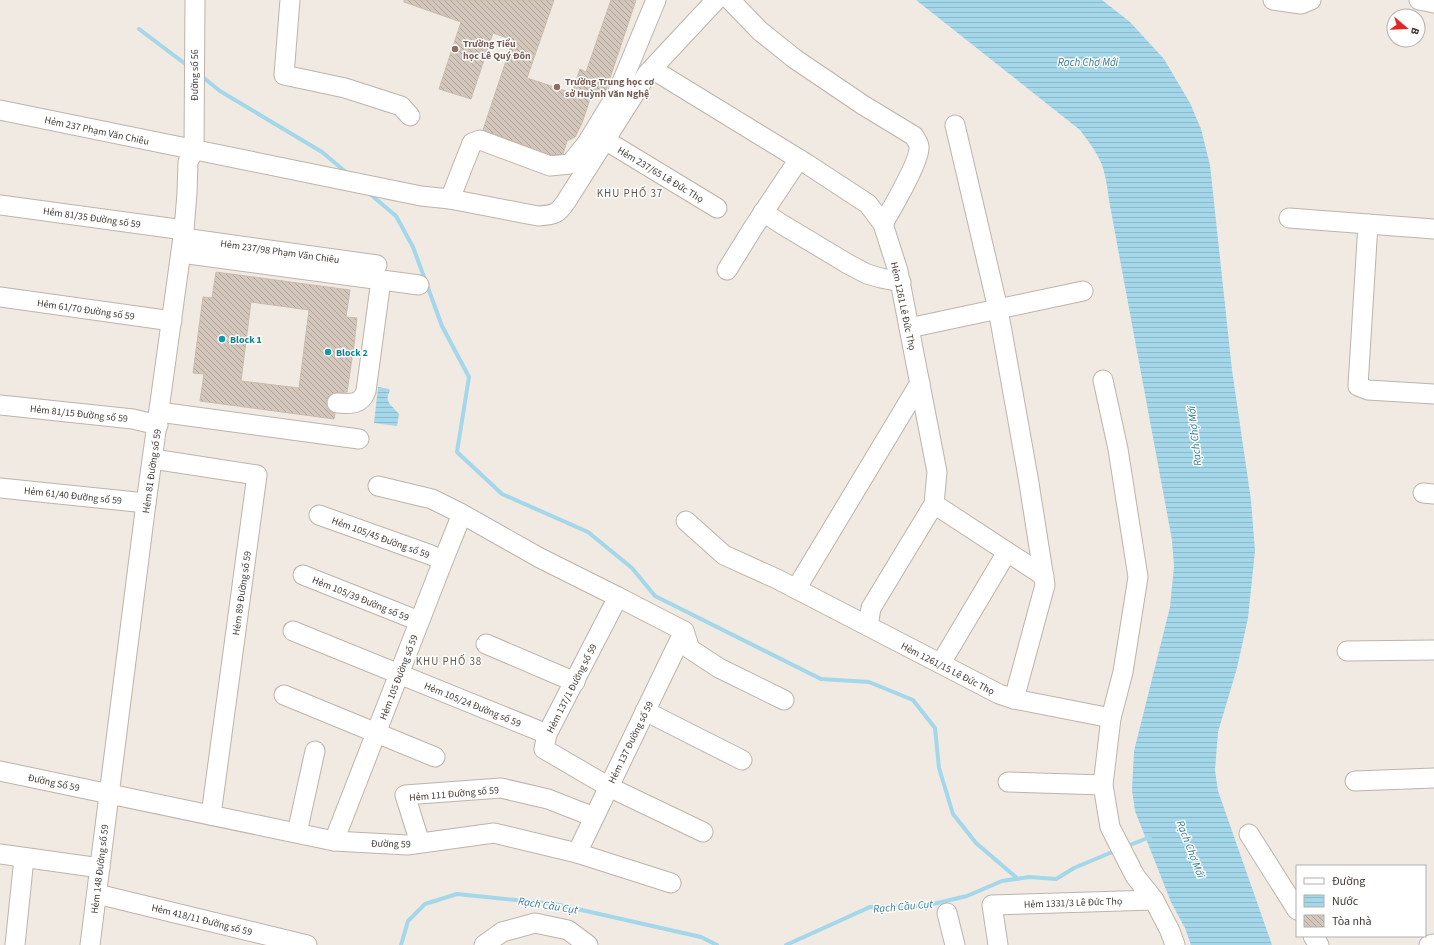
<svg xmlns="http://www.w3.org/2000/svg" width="1434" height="945" viewBox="0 0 1434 945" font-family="'Source Sans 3',sans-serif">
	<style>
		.water { fill: url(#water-rules) }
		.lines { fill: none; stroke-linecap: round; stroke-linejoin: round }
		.stream { stroke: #a3d7e9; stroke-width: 4 }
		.building { fill: url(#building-back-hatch); stroke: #cabbad; fill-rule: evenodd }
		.minor-casing { stroke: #bdb3aa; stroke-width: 21 }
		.minor { stroke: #fff; stroke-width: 19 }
		.education-dot { fill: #8d6e63; stroke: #fff; stroke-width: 1.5 }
		.culture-dot { fill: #0f9aa8; stroke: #fff; stroke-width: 1.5 }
		.labels { text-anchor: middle; stroke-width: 3; stroke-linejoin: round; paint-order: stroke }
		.education-label { font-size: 10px; font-weight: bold; fill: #785e54; stroke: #fff; text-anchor: start }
		.street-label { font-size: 10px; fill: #413a34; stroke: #fff }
		.culture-label { font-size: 10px; font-weight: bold; fill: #0d838f; stroke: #fff; text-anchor: start }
		.water-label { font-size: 11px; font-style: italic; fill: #337a94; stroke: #fff }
		.neighbourhood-label { font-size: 11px; letter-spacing: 1px; fill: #63564c; stroke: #fff }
	</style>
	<defs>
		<pattern id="water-rules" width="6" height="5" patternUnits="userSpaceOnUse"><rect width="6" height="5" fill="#a3d7e9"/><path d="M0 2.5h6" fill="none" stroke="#8eb9c8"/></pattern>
		<pattern id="building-back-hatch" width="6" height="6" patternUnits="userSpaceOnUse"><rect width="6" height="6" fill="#d3c7bc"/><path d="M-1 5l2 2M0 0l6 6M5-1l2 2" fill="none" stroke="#ada39a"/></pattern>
	</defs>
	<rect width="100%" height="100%" fill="#f0eae3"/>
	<g class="water">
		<path d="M 916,0 L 1102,0 L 1130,22 L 1164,59 L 1190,103 L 1201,129 L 1210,165 L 1232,370 L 1251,500 L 1255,551 L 1248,618 L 1237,668 L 1218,732 L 1215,770 L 1218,791 L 1272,945 L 1191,945 L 1185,928 L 1171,902 L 1135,811 L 1132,790 L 1134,751 L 1170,607 L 1174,566 L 1172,540 L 1111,211 C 1108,196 1107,179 1102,165 C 1097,152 1088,141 1080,130 Z"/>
		<path d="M 378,387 L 389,389 L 390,391 C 383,402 393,406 399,414 L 397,426 L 374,423 Z"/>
	</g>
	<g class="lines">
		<g class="stream">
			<path d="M 139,29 L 188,66"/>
			<path d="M 200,75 L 220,91 L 322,152 L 347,173"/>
			<path d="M 370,194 L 396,216 L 413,247 L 442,326 L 469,377 L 457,452 L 502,494 L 588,532 L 632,568 L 655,596 L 821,679 L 869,682 L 913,700 L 935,728 L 939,768 L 953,814 L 976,843 L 1018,879"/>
			<path d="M 1125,847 L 1150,837"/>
			<path d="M 401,945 L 408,921 L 425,904 L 457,894 L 555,904 L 701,937 L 717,945"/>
			<path d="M 786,945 L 870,907 L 925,906 L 967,896 L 1002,881 L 1029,877 L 1056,879 L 1074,868 L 1117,850"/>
		</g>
	</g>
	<g class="building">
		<path d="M 404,0 L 554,0 L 527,78 L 572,93 L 580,69 L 586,72 L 611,0 L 636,0 L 605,93 L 600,92 L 598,98 L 591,96 L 582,123 L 575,137 L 567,141 L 563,154 L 551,155 L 483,130 L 513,40 L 493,33 L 471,99 L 439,89 L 461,22 L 404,2 Z"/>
		<path d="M 216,272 L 350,290 L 346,317 L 357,318 L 354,345 L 347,392 L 333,393 L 328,397 L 326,402 L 327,408 L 331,412 L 335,414 L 334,419 L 200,401 L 204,374 L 193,373 L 203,297 L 212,298 ZM 251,302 L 309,310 L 299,388 L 241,381 Z"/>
	</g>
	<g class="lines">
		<g class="minor-casing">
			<g id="minor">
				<path d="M 290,0 L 284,75 L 345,88 L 401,106 L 410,116"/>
				<path d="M 730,0 L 760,31 L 795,59 L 863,105 L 914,136 C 916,140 919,143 919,147 C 920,161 891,210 883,224"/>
				<path d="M 1273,0 L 1301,4 L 1311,0"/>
				<path d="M 1419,0 L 1434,3"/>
				<path d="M 652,69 L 807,164 L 868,204 L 883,224 L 898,271 L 937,472 L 934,504 L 871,608 L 868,626"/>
				<path d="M 0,110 L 421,196 L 450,199 L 538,216 C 555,215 558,214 567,200 L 647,74 L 716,0"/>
				<path d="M 955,125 L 998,309 L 1028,477 L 1045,585 L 1014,699"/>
				<path d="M 605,140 L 717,208"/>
				<path d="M 450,199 L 472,143 L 480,140 L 550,166 L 570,164 L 587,143 L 617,94 L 656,0"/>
				<path d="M 0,205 L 184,230"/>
				<path d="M 763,212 L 783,225 L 848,264 L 867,274 L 881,278 L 901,282"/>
				<path d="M 1289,218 L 1434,229"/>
				<path d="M 1368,224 L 1358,386 L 1368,390 L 1434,394"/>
				<path d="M 183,238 L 377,265"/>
				<path d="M 181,253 L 419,285"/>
				<path d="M 727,270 L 753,228 L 799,159"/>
				<path d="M 0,297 L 172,321"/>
				<path d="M 909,328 L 1083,291"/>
				<path d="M 1103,380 L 1118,449 L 1138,577 L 1123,672 L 1111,718 L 1103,785 L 1110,827 L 1135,876 L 1154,900 L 1170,931 L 1175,945"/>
				<path d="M 337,403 C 351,404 361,405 366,391 L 381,280"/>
				<path d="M 0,405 L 133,419 L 158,425"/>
				<path d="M 159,412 L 359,439"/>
				<path d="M 153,459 L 257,475 L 211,815"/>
				<path d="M 378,486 L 432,499 L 462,514 L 540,558 L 618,597"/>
				<path d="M 0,488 L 146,503"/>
				<path d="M 1423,493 L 1434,494"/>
				<path d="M 934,504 L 1044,576"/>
				<path d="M 319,515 L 431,555 L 443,561"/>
				<path d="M 686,521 L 724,555 L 777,579 L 999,694 L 1014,699 L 1111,718"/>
				<path d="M 303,575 L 419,621"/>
				<path d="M 796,589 L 920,383"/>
				<path d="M 293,631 L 547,734"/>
				<path d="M 486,644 L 575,682"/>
				<path d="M 1347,651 L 1434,650"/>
				<path d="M 941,663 L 1007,552"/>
				<path d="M 284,695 L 435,757"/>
				<path d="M 645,711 L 742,760"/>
				<path d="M 0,771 L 334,841 L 407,845 L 494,833 L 577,853 L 671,883"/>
				<path d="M 1355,781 L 1434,778"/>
				<path d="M 1008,782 L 1103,785"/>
				<path d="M 703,832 L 609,787 L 544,749 L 547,734 L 618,597 L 684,631 L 690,649 L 719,668 L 784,700"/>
				<path d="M 297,833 L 315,751"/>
				<path d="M 1249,834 L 1297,910"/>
				<path d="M 334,841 L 443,561 L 462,514"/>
				<path d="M 420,843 L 405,795 L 501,788 L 548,799 L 594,817"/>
				<path d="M 577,853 L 684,631"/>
				<path d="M 0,854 L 100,868"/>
				<path d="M 97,894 L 307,945"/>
				<path d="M 947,913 L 955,945"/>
				<path d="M 1313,936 L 1319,945"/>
				<path d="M 15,945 L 24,858"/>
				<path d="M 90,945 L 146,503 L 184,230 L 187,193 L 188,162 L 194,150 L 195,0"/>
				<path d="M 484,945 L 502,932 L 535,923 L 568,930 L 588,945"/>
				<path d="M 998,945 L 992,905 L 1154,900"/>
				<path d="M 1429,945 L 1434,944"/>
			</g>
		</g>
		<use href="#minor" class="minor"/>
	</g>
	<g class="education-dot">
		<circle cx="455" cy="49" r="4"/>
		<circle cx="557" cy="87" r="4"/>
	</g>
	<g class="culture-dot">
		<circle cx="222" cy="339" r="4"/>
		<circle cx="328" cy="352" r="4"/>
	</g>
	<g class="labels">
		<g class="education-label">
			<text x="463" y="47">Trường Tiểu<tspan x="463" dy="12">học Lê Quý Đôn</tspan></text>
			<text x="565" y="85">Trường Trung học cơ<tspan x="565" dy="12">sở Huỳnh Văn Nghệ</tspan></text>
		</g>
		<g class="street-label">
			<text transform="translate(194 75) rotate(-90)" y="4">Đường số 56</text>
			<text transform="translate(97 130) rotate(12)" y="4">Hẻm 237 Phạm Văn Chiêu</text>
			<text transform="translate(661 174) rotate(31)" y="4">Hẻm 237/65 Lê Đức Thọ</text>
			<text transform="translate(92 217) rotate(8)" y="4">Hẻm 81/35 Đường số 59</text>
			<text transform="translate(280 251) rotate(8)" y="4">Hẻm 237/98 Phạm Văn Chiêu</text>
			<text transform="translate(904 306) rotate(78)" y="4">Hẻm 1261 Lê Đức Thọ</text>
			<text transform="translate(86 309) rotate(8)" y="4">Hẻm 61/70 Đường số 59</text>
			<text transform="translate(79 413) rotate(6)" y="4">Hẻm 81/15 Đường số 59</text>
			<text transform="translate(151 471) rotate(-82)" y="4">Hẻm 81 Đường số 59</text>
			<text transform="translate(73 495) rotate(6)" y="4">Hẻm 61/40 Đường số 59</text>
			<text transform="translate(381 537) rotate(20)" y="4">Hẻm 105/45 Đường số 59</text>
			<text transform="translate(241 593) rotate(-82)" y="4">Hẻm 89 Đường số 59</text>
			<text transform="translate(361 598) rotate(22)" y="4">Hẻm 105/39 Đường số 59</text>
			<text transform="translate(948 668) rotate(27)" y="4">Hẻm 1261/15 Lê Đức Thọ</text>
			<text transform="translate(398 677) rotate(-69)" y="4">Hẻm 105 Đường số 59</text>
			<text transform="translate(571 688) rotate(-63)" y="4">Hẻm 137/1 Đường số 59</text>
			<text transform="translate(473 704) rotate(22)" y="4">Hẻm 105/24 Đường số 59</text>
			<text transform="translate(630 742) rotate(-64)" y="4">Hẻm 137 Đường số 59</text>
			<text transform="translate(54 782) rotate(12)" y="4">Đường Số 59</text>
			<text transform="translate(454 793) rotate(-5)" y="4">Hẻm 111 Đường số 59</text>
			<text transform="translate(391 843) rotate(1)" y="4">Đường 59</text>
			<text transform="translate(99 869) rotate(-83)" y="4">Hẻm 148 Đường số 59</text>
			<text transform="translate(1073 902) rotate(-2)" y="4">Hẻm 1331/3 Lê Đức Thọ</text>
			<text transform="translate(202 919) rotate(14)" y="4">Hẻm 418/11 Đường số 59</text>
		</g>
		<g class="culture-label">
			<text x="230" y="343">Block 1</text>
			<text x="336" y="356">Block 2</text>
		</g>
		<g class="water-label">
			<text x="1088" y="66">Rạch Chợ Mới</text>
			<text transform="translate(1194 436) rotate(-96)" y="4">Rạch Chợ Mới</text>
			<text transform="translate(1191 849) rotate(69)" y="4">Rạch Chợ Mới</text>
			<text transform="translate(548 905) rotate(9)" y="4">Rạch Cầu Cụt</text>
			<text transform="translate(903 906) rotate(-5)" y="4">Rạch Cầu Cụt</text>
		</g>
		<g class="neighbourhood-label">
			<text x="630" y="197">KHU PHỐ 37</text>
			<text x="449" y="665">KHU PHỐ 38</text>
		</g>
	</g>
	<rect x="1296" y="865" width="130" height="72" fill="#ffffff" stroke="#b3b0ae"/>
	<rect x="1304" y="878" width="20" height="6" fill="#ffffff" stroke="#b3b0ae"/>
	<text x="1332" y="885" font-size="12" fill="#413a34">Đường</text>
	<rect x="1304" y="895" width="20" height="12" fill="url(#water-rules)" stroke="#b3b0ae"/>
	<text x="1332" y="905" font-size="12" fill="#413a34">Nước</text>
	<rect x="1304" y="915" width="20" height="12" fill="url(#building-back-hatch)" stroke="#b3b0ae"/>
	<text x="1332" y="925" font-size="12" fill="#413a34">Tòa nhà</text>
	<g transform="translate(1406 28) rotate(109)"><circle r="19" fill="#ffffff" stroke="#b3b0ae"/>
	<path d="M0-3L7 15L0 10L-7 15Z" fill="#e72324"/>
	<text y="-6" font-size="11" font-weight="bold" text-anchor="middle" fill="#413a34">B</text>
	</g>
</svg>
